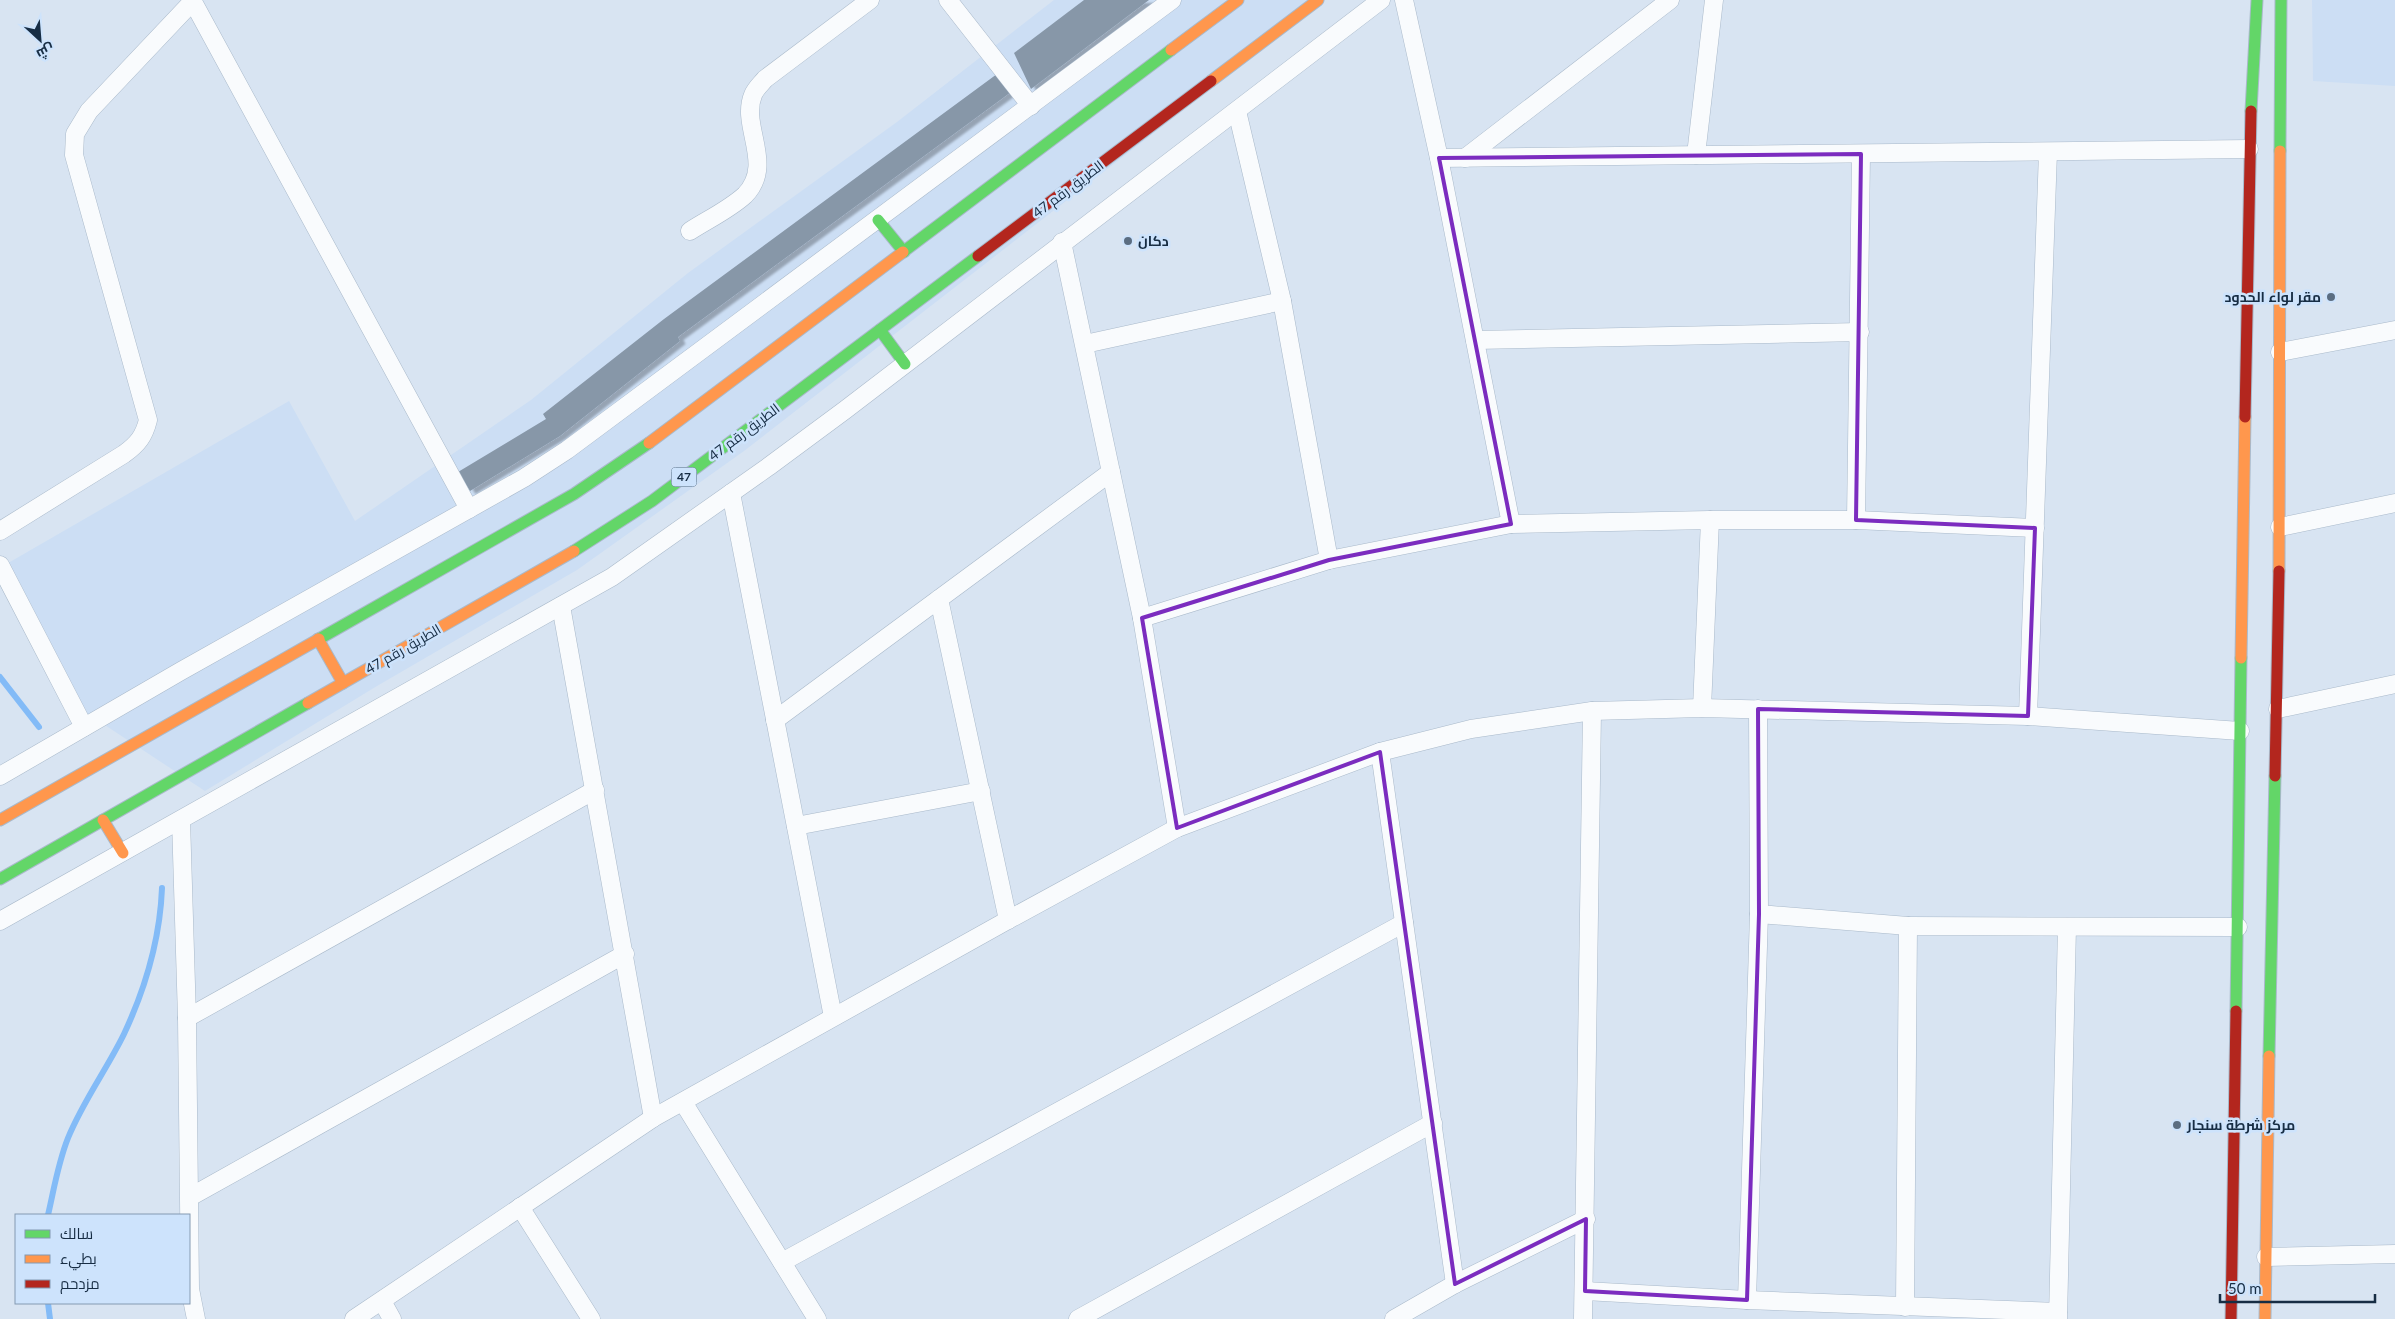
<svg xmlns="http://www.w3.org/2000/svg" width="2395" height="1319" viewBox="0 0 2395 1319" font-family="Lato,Cairo,sans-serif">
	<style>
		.built { fill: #ccdef4 }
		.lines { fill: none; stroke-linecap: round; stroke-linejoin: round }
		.stream { stroke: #83bbf7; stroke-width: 6 }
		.building { fill: #8797a8; filter: url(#shadow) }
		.street-casing { stroke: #a9b9ca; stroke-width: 19 }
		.fast-casing { stroke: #a9b9ca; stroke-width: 13 }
		.slow-casing { stroke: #a9b9ca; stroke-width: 13 }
		.jam-casing { stroke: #a9b9ca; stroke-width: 13 }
		.street { stroke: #f9fbfd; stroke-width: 18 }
		.fast { stroke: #63d668; stroke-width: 11 }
		.slow { stroke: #ff974d; stroke-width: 11 }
		.jam { stroke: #b3261e; stroke-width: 11 }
		.marked { fill: none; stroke: #7b2cbf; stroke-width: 4; stroke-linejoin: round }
		.poi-dot { fill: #5b6d81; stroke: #cde3fc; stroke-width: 2 }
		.labels { text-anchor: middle; stroke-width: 5; stroke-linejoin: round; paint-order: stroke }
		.shield { fill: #cde3fc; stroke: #4e647b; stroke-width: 1 }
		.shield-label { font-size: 12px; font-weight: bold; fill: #172d44 }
		.street-label { font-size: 14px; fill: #172d44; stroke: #cde3fc }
		.poi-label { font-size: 14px; font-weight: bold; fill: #172d44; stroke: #cde3fc; text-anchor: start }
	</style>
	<defs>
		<filter id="shadow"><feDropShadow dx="5.5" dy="3" stdDeviation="1" flood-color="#0004"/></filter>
	</defs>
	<rect width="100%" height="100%" fill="#d8e4f2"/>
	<g class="built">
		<path d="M 1054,0 L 1325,0 L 744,451 L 577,570 L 377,686 L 205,791 L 76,706 L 3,566 L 289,401 L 355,521 L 531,400 L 688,273 L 897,122 Z"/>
		<path d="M 2312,0 L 2395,0 L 2395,86 L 2313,81 Z"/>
	</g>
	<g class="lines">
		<g class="stream">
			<path d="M 0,677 L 39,727"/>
			<path d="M 48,1215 C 54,1189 58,1163 68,1138 C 83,1101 107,1069 124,1034 C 146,987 160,939 162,888"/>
			<path d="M 48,1303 L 50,1319"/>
		</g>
	</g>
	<g class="building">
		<path d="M 1084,0 L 1149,0 L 1031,89 L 1014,53 Z"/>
		<path d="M 997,74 L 1011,92 L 678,337 L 680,341 L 560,436 L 470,491 L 458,472 L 546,419 L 543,414 L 664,319 Z"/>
	</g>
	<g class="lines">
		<g class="street-casing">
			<g id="street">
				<path d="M 192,0 L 469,509"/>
				<path d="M 948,0 L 1031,106"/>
				<path d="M 1404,0 L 1439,158 L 1511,524"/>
				<path d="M 1237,111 L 1282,301 L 1329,560"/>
				<path d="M 1696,155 L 1714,0"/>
				<path d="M 1439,158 L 2249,149"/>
				<path d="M 1465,158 L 1670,0"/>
				<path d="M 690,231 C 707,220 730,209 745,195 C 775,164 740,126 753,95 C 755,89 761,84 765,79 L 870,0"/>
				<path d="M 1062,242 L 1142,618 L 1177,828"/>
				<path d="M 1475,340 L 1860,332"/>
				<path d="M 1085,344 L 1282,301"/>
				<path d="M 2280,352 L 2395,330"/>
				<path d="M 731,493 L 833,1017"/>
				<path d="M 1856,520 L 1861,154"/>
				<path d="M 2280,527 L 2395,503"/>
				<path d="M 0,531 L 124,454 C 138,444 144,436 148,420 L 74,155 L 75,134 L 89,111 L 193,1"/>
				<path d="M 0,565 L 84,727"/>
				<path d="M 939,599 L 1008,920"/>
				<path d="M 561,606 L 653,1118"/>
				<path d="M 1142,618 L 1329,560 L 1511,524 L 1710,520 L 1856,520 L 2035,528"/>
				<path d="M 1702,708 L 1710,520"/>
				<path d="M 2278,709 L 2395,684"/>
				<path d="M 2028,716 L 2048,152"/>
				<path d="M 775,720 L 1111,472"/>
				<path d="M 1380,752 L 1455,1284"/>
				<path d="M 0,776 L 181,671 L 524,478 L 567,450 L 1172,0"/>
				<path d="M 181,820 L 187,1018 L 190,1289 L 196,1319"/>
				<path d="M 796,826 L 981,791"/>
				<path d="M 1759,914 L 1908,926"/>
				<path d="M 0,921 L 612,577 L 768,467 L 845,410 L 1381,0"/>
				<path d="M 187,1018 L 595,790"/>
				<path d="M 683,1102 L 817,1319"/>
				<path d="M 190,1197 L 625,954"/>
				<path d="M 520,1207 L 591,1319"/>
				<path d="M 2266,1257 L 2395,1254"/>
				<path d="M 782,1262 L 1404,923"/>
				<path d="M 1585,1291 L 1747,1300 L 2058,1312"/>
				<path d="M 1747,1300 L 1759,914 L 1758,709"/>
				<path d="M 382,1301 L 392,1319"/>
				<path d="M 1905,1307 L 1908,926 L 2238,927"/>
				<path d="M 354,1319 L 653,1118 L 1008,920 L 1177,828 L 1380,752 L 1471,729 L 1592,711 L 1702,708 L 2028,716 L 2240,731"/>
				<path d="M 1078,1319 L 1433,1123"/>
				<path d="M 1394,1319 L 1455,1284 L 1586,1219"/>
				<path d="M 1583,1319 L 1592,711"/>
				<path d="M 2058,1319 L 2067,927"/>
			</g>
		</g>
		<g class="fast-casing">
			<g id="fast">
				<path d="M 2251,111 L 2257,0"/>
				<path d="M 2280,151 L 2281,0"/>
				<path d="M 878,220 L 904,252"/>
				<path d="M 903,252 L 1171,50"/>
				<path d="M 880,330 L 905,364"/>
				<path d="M 574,551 L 652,501 L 978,256"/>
				<path d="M 319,639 L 574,494 L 649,443"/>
				<path d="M 0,879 L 308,703"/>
				<path d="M 2236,1011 L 2241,658"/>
				<path d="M 2269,1056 L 2275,776"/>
			</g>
		</g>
		<g class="slow-casing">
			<g id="slow">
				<path d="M 1171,50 L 1238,0"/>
				<path d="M 1211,81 L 1318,0"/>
				<path d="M 649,443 L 903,252"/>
				<path d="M 2279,571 L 2280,151"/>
				<path d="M 318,639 L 343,683"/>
				<path d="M 2241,658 L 2245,417"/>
				<path d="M 308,703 L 574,551"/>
				<path d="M 0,820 L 319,639"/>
				<path d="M 103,820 L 123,853"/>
				<path d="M 2265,1319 L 2269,1056"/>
			</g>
		</g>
		<g class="jam-casing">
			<g id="jam">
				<path d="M 978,256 L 1211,81"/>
				<path d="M 2245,417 L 2251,111"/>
				<path d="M 2275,776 L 2279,571"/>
				<path d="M 2231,1319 L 2236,1011"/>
			</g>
		</g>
		<use href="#street" class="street"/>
		<use href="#fast" class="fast"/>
		<use href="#slow" class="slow"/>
		<use href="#jam" class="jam"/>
	</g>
	<path class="marked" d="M 1861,154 L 1856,520 L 2035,528 L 2028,716 L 1758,709 L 1759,914 L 1747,1300 L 1585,1291 L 1586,1219 L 1455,1284 L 1380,752 L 1177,828 L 1142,618 L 1329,560 L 1511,524 L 1439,158 Z"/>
	<g class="poi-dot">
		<circle cx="1128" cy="241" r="5"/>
		<circle cx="2331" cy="297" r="5"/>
		<circle cx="2177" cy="1125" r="5"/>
	</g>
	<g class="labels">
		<rect class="shield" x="671.5" y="467.5" width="25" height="19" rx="4"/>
		<g class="shield-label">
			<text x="684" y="481">47</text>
		</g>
		<g class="street-label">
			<text transform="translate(1068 189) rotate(-37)" y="5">الطريق رقم 47</text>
			<text transform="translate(744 432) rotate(-37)" y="5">الطريق رقم 47</text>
			<text transform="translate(403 649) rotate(-30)" y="5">الطريق رقم 47</text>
		</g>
		<g class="poi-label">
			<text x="1138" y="246">دكان</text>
			<text x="2321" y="302" text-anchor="end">مقر لواء الحدود</text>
			<text x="2187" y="1130">مركز شرطة سنجار</text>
		</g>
	</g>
	<rect x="15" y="1214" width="175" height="90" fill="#cde3fc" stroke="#849ab2"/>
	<rect x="25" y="1230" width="25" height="8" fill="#63d668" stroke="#849ab2"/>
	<text x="60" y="1239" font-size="15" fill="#172d44">سالك</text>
	<rect x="25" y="1255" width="25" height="8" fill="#ff974d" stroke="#849ab2"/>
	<text x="60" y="1264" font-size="15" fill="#172d44">بطيء</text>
	<rect x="25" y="1280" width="25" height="8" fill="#b3261e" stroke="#849ab2"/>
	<text x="60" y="1289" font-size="15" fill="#172d44">مزدحم</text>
	<g transform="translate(40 40) rotate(154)" stroke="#cde3fc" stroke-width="4" paint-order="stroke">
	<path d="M0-4L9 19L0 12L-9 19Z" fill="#172d44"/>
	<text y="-8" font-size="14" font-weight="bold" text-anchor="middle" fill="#172d44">ش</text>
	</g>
	<path d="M2220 1294v8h155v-8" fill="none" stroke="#172d44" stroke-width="2.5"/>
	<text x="2228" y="1294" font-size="15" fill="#172d44" stroke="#cde3fc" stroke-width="4" paint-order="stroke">50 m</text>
</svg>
